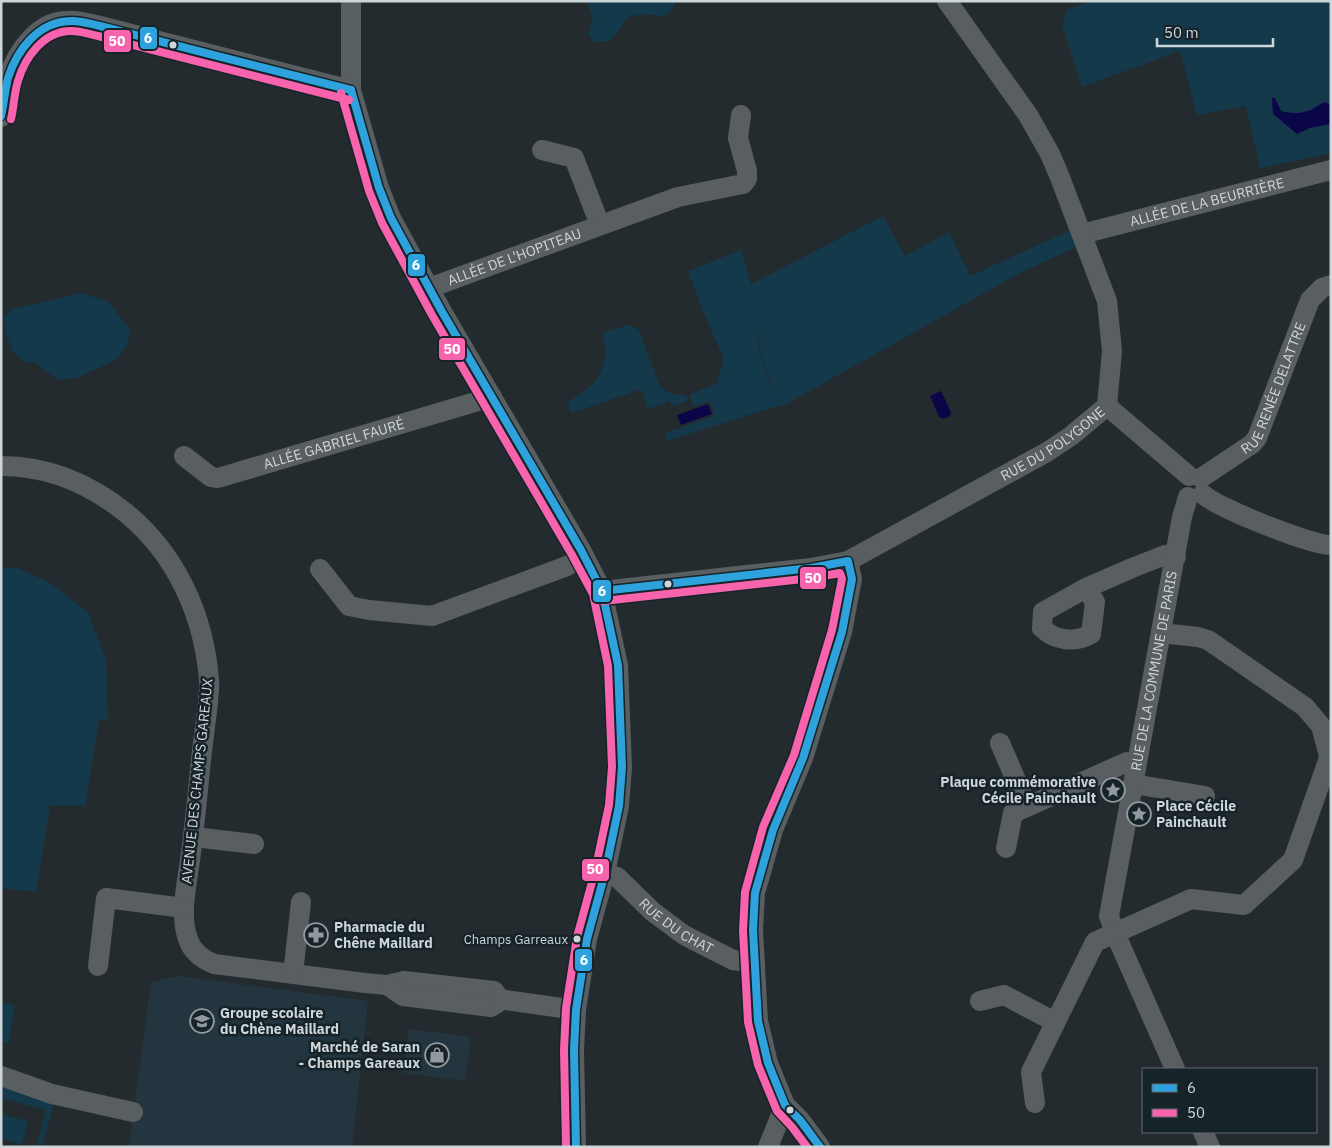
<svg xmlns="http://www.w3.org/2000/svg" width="1332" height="1148" viewBox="0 0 1332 1148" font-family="'IBM Plex Sans',sans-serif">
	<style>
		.built { fill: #23353f }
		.green { fill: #13394b }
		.water { fill: #0b0647 }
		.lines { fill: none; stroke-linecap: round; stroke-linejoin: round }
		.minor { stroke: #595e61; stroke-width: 20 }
		.bus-1-casing { stroke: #162329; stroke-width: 11 }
		.bus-2-casing { stroke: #162329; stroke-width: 11 }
		.bus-1 { stroke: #2da2dd; stroke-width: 8 }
		.bus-2 { stroke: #f763ad; stroke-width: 8 }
		.bus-dot { fill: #ced6da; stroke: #162329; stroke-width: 2 }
		.labels { text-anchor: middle; stroke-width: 5; stroke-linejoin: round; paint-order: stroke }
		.bus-label { font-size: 13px; fill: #ced6da; stroke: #162329; text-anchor: end }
		.street-label { font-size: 14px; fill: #ced6da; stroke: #162329 }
		.poi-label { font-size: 14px; font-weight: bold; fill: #ced6da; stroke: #162329; text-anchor: start }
		.line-badge { stroke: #162329; stroke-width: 2 }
		.badge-label { font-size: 14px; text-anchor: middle; font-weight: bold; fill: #fff }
	</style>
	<rect width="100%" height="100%" fill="#242b2f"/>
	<g class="built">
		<path d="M 178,976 L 368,1001 L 352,1147 L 129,1147 L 151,982 Z"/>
		<path d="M 409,1029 L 471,1037 L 465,1081 L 403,1073 Z"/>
	</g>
	<g class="green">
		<path d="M 586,1 L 677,1 L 671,11 L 664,16 L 641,14 L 627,17 L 620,29 L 609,41 L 595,42 L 588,35 L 593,18 Z"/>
		<path d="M 1092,1 L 1331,1 L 1331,153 L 1260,168 L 1246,106 L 1197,115 L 1180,51 L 1082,87 L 1062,25 L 1066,10 Z"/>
		<path d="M 883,216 L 905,256 L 949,232 L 970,276 L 1069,231 L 1076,247 L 1018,274 L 781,407 L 768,375 L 757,336 L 786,320 L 756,336 L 767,375 L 780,405 L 667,441 L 665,433 L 713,416 L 714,411 L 710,401 L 692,407 L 690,395 L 717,383 L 724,359 L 702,309 L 688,271 L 741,250 L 751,284 Z"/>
		<path d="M 82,293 L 108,302 L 130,329 L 128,344 L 116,360 L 76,378 L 61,380 L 52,376 L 35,362 L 26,362 L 13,352 L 6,334 L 4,317 L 13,309 Z"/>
		<path d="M 629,325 L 635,327 L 640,332 L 659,385 C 666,394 676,394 687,396 L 687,401 L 672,406 L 670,401 L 648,409 L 641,389 L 571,413 L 568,407 L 569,401 C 596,386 611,369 603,336 L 606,331 Z"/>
		<path d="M 1,568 L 17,568 L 51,583 L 88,613 L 106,660 L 108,720 L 99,719 L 85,806 L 50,805 L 36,892 L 1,888 Z"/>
		<path d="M 1,1003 L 15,1005 L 9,1043 L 1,1042 Z"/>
		<path d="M 1,1086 L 54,1102 L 42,1147 L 36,1147 L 46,1110 L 1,1098 Z"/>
		<path d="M 1,1114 L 28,1121 L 22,1144 L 1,1139 Z"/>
	</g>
	<g class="water">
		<path d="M 1272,98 L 1275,98 L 1281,111 C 1290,114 1306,114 1314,108 C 1319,105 1320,104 1326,102 L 1331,106 L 1331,124 L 1310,128 L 1297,134 L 1273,114 Z"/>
		<path d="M 941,391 L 951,412 L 950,416 L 943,419 L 939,417 L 930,396 Z"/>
		<path d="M 708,404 L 712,414 L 681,425 L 677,415 Z"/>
	</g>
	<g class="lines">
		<g class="minor">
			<path d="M 351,1 L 351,90 L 379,188 L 391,218 L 441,310 L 581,550 L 602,591 L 618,665 L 622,767 L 619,806 L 605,873 L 587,939 L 576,1010 L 574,1050 L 576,1147"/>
			<path d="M 1,117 C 4,105 5,91 8,79 C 16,53 36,23 65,21 C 77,19 89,24 100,26 L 351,90"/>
			<path d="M 542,150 L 574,158 L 600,225"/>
			<path id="s1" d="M 1082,234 L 1331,170"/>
			<path id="s2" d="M 429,288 L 678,197 L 743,184 L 747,179 L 747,171 L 738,138 L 741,115"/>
			<path d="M 1107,406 L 1189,476"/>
			<path id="s3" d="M 184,456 L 211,477 L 218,478 L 492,397"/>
			<path d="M 1,466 C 49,466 89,483 126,513 C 176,554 204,615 209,680 C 210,687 208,695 208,703 C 206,719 204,735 202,751 C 198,788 195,824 190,860 C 187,885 179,914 188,939 C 192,952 202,959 214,964 L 365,983 L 387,985 L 404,981 L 494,991 L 497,995 L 498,999"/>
			<path id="s4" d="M 1201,478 L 1252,444 L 1257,438 L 1310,300 L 1322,288 L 1331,285"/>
			<path d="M 1203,494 C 1215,507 1313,546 1331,545"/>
			<path d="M 320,569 L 349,606 L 369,610 L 432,616 L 567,566 L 584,556"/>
			<path d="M 1086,588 L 1095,602 L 1091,634 C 1075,643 1055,641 1042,628 L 1043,612 L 1086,588 L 1132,568 L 1165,555 L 1176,557"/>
			<path id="s5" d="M 602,591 L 811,568 L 848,561 L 1047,452 L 1071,436 L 1107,406 L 1112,351 L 1107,301 L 1059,175 L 1050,154 L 1028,115 L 947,1"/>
			<path d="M 1000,743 L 1027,806"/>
			<path d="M 1133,784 L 1205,796"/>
			<path d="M 194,837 L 254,844"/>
			<path d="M 1006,848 L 1013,813 L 1127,762 L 1137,763"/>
			<path id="s6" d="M 605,873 L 617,877 L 653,912 L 684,935 L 733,960 L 755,963"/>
			<path d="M 98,966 L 106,898 L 184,908"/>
			<path d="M 293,974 L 301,902"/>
			<path d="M 387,985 L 403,996 L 491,1007 L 496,1004 L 498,999"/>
			<path d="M 498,999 L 576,1010"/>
			<path d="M 980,1001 L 1004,995 L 1055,1022"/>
			<path id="s7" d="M 1175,1069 L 1115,933 L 1109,916 L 1182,517 L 1188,497"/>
			<path d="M 1,1076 L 52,1094 L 133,1112"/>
			<path d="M 1035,1103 L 1031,1072 L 1095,942 L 1191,899 L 1244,905 L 1293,860 L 1329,758 L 1328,752 L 1321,726 L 1305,707 L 1208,640 L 1198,637 L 1161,633"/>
			<path d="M 1203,1132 L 1210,1147"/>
			<path d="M 768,1147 L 785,1105"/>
			<path d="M 820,1147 L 800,1120 L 785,1105 L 768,1063 L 758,1021 L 753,930 L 755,893 L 773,830 L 803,758 L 842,632 L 852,579 L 848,561"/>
		</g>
		<g class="bus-1-casing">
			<g id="bus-1">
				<path d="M 351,90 L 379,188 L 391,218 L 441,310 L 581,550 L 602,591 L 618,665 L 622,767 L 619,806 L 605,873 L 587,939 L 576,1010 L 574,1050 L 576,1147"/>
				<path d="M 1,116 C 4,103 5,90 8,78 C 17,50 38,22 70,21 C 80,20 90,24 100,26 L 351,90"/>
				<path d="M 602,591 L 811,568 L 848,561 L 852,579 L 842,632 L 803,758 L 773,830 L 755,893 L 753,930 L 758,1021 L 768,1063 L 785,1105 L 800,1120 L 820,1147"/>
			</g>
		</g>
		<g class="bus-2-casing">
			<g id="bus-2">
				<path d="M 341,93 L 369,191 L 382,223 L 432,315 L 572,555 L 593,594 L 608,666 L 612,767 L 609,805 L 595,871 L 577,937 L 566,1008 L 564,1050 L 566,1147"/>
				<path d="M 11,119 C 14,107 14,93 18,81 C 25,57 44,31 71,31 C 80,31 89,34 98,36 L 349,100"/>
				<path d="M 603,601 L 812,578 L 840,573 L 842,579 L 832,630 L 794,755 L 763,827 L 745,892 L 743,931 L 748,1022 L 758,1065 L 777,1111 L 792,1127 L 807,1147"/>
			</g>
		</g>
		<use href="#bus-1" class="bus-1"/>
		<use href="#bus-2" class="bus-2"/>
	</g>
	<defs>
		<g id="sight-ring" transform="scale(1.25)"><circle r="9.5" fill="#162329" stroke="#929a9e" stroke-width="1.5"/><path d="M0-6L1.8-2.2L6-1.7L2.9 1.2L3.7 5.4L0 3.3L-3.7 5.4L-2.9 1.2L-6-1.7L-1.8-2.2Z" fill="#929a9e"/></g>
		<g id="pharmacy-ring" transform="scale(1.25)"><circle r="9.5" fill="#162329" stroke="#929a9e" stroke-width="1.5"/><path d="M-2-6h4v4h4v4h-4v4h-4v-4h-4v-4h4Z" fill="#929a9e"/></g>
		<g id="school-ring" transform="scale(1.25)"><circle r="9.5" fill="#162329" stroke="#929a9e" stroke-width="1.5"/><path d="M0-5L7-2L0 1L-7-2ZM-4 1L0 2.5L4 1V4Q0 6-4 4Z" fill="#929a9e"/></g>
		<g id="shop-ring" transform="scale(1.25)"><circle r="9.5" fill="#162329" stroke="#929a9e" stroke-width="1.5"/><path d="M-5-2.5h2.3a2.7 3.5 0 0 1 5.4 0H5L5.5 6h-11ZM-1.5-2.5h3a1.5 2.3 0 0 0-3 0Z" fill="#929a9e"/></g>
	</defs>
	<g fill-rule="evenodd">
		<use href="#sight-ring" x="1113" y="790"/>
		<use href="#sight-ring" x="1139" y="814"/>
		<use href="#pharmacy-ring" x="316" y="935"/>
		<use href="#school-ring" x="202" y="1021"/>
		<use href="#shop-ring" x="437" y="1055"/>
	</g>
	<g class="bus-dot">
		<circle cx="173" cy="45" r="4.5"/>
		<circle cx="668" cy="584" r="4.5"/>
		<circle cx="577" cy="939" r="4.5"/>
		<circle cx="790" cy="1110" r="4.5"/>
	</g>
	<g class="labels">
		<g class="bus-label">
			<text x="568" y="944">Champs Garreaux</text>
		</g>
		<g class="street-label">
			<text dy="5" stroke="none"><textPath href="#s1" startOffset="129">ALLÉE DE LA BEURRIÈRE</textPath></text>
			<text dy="5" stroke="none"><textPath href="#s2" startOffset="91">ALLÉE DE L'HOPITEAU</textPath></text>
			<text dy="5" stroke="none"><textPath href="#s4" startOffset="121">RUE RENÉE DELATTRE</textPath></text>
			<text dy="5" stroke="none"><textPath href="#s5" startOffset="484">RUE DU POLYGONE</textPath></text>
			<text dy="5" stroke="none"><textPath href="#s3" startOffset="162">ALLÉE GABRIEL FAURÉ</textPath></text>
			<text dy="5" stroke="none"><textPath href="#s7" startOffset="416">RUE DE LA COMMUNE DE PARIS</textPath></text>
			<text transform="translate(197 781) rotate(-84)" y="5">AVENUE DES CHAMPS GAREAUX</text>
			<text dy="5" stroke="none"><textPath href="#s6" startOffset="90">RUE DU CHAT</textPath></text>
		</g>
		<g class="poi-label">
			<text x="1096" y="787" text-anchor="end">Plaque commémorative<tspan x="1096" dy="16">Cécile Painchault</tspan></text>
			<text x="1156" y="811">Place Cécile<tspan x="1156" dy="16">Painchault</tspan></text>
			<text x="334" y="932">Pharmacie du<tspan x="334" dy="16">Chêne Maillard</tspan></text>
			<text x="220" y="1018">Groupe scolaire<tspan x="220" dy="16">du Chène Maillard</tspan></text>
			<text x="420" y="1052" text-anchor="end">Marché de Saran<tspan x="420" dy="16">- Champs Gareaux</tspan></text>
		</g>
	</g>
	<g class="line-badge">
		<rect x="139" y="26" width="19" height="24" rx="5" fill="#2da2dd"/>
		<rect x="103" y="29" width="29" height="24" rx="5" fill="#f763ad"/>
		<rect x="407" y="253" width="19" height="24" rx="5" fill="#2da2dd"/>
		<rect x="438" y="337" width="28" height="24" rx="5" fill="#f763ad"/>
		<rect x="799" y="566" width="28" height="24" rx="5" fill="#f763ad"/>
		<rect x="592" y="579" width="20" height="24" rx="5" fill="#2da2dd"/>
		<rect x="581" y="858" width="29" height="24" rx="5" fill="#f763ad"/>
		<rect x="574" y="948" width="19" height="24" rx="5" fill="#2da2dd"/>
	</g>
	<g class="badge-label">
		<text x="148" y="43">6</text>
		<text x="117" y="46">50</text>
		<text x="416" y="270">6</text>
		<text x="452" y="354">50</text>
		<text x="813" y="583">50</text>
		<text x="602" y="596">6</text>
		<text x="595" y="874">50</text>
		<text x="584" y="965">6</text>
	</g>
	<rect width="1332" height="1148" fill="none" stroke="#ced6da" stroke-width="5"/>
	<rect x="1142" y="1068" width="175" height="65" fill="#162329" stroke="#606b70"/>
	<rect x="1152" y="1084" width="25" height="8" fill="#2da2dd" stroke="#606b70"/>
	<text x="1187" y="1093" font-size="15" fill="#ced6da">6</text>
	<rect x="1152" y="1109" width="25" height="8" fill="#f763ad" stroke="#606b70"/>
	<text x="1187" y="1118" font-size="15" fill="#ced6da">50</text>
	<path d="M1157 38v8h116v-8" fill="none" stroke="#ced6da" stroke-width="2.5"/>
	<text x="1164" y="38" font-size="15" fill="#ced6da" stroke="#162329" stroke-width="4" paint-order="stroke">50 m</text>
</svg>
